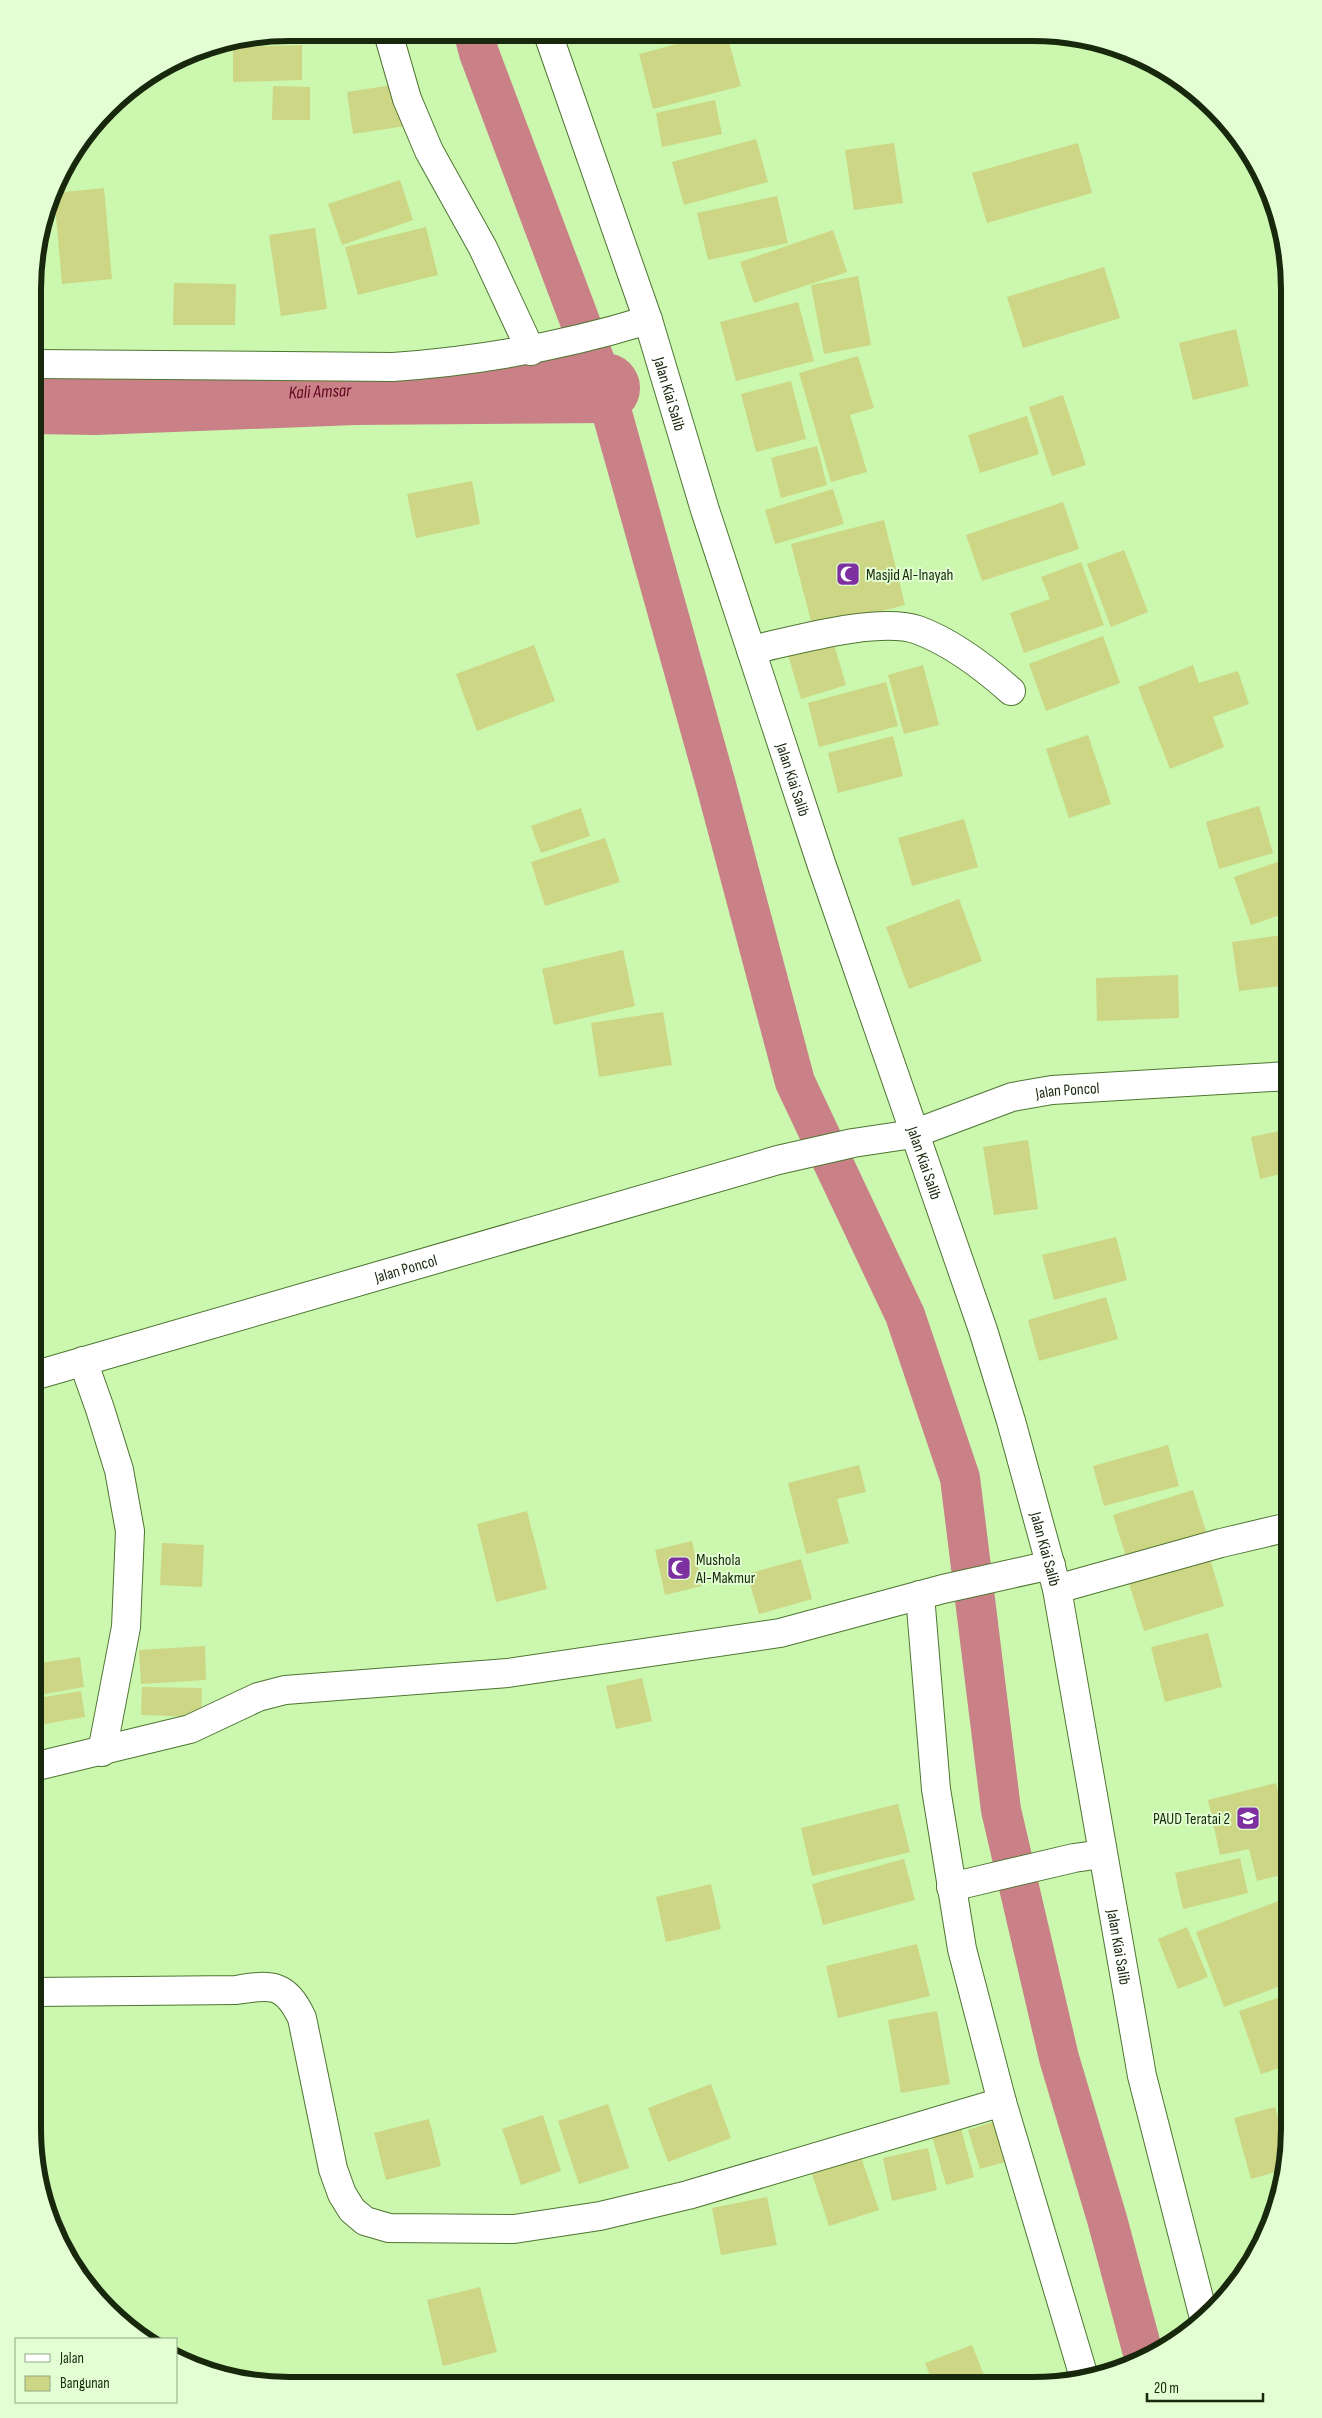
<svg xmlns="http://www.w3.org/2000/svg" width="1322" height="2418" viewBox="0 0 1322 2418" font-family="'Sofia Sans Condensed',sans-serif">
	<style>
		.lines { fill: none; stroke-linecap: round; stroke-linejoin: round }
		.canal { stroke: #c98087; stroke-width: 40 }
		.river { stroke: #c98087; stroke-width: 70 }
		.building { fill: #cdd684 }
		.street-casing { stroke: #4e7532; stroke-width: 30 }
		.secondary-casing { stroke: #4e7532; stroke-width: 30 }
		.street { stroke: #fff; stroke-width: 28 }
		.secondary { stroke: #fff; stroke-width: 28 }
		.labels { text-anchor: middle; stroke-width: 4; stroke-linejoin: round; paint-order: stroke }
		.street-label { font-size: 16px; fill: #18280c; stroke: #e3fed3 }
		.poi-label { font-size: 16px; fill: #18280c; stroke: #e3fed3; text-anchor: start }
		.water-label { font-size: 18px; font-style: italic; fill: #61061f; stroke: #e3fed3 }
		.rim { fill: none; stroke: #18280c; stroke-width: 6 }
	</style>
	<rect width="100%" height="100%" fill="#cbf7af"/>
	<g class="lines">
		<path class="canal" d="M 474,34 L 479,53 L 605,388 L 716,785 L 795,1082 L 905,1315 L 960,1478 L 1001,1810 L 1059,2058 L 1107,2219 L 1144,2357"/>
		<path class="river" id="s1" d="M 34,399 L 95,400 L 354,390 L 605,388"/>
	</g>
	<g class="building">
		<path d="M 640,35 L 668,35 L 644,44 Z"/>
		<path d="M 711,35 L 727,35 L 741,86 L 653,109 L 639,54 Z"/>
		<path d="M 302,45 L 302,80 L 233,82 L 233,47 Z"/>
		<path d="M 399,84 L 405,126 L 353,134 L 347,92 Z"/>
		<path d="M 273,86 L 310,87 L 310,120 L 272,120 Z"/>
		<path d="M 715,100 L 722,134 L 662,147 L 656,113 Z"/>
		<path d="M 756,139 L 768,182 L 684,205 L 672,162 Z"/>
		<path d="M 894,143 L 903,203 L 854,210 L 845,150 Z"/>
		<path d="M 1078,143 L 1092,193 L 987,223 L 972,173 Z"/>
		<path d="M 400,180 L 413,220 L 342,245 L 328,204 Z"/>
		<path d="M 104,188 L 112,279 L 62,284 L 54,193 Z"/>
		<path d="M 777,196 L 788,243 L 708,260 L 697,213 Z"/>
		<path d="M 426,227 L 438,275 L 358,295 L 345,247 Z"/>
		<path d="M 315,228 L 327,309 L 281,316 L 269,235 Z"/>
		<path d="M 833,230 L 847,272 L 754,303 L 740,262 Z"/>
		<path d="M 1104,267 L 1120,318 L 1023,348 L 1007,297 Z"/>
		<path d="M 858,276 L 871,345 L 824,354 L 811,285 Z"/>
		<path d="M 174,283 L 236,284 L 235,325 L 173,325 Z"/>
		<path d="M 798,302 L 814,361 L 736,381 L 720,322 Z"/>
		<path d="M 1236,329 L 1249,386 L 1193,400 L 1179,343 Z"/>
		<path d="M 858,356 L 874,408 L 850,415 L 867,472 L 831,482 L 799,373 Z"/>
		<path d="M 791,381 L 806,439 L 756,452 L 741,394 Z"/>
		<path d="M 1063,395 L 1086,465 L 1052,476 L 1029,407 Z"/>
		<path d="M 1027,416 L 1039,454 L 980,473 L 968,435 Z"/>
		<path d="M 817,446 L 827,485 L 781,498 L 771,458 Z"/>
		<path d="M 472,481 L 480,524 L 416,538 L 407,494 Z"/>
		<path d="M 833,489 L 844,524 L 775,544 L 765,510 Z"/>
		<path d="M 1063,502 L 1079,549 L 982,581 L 966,535 Z"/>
		<path d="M 884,520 L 905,605 L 813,629 L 791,544 Z"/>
		<path d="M 1124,550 L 1148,612 L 1111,627 L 1087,564 Z"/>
		<path d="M 1081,562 L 1104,625 L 1024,653 L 1010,613 L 1050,599 L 1041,577 Z"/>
		<path d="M 1103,636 L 1120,683 L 1046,711 L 1029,664 Z"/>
		<path d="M 833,641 L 846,685 L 801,699 L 788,655 Z"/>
		<path d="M 534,645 L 555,701 L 477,731 L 456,674 Z"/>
		<path d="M 923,665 L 939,725 L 904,734 L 888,675 Z"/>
		<path d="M 1193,665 L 1199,683 L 1238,671 L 1249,704 L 1213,717 L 1224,747 L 1170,769 L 1138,687 Z"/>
		<path d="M 886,682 L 898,726 L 819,747 L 808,703 Z"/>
		<path d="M 1088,735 L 1111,804 L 1069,818 L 1046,749 Z"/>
		<path d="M 893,736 L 903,776 L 838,793 L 828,753 Z"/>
		<path d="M 1259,806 L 1273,853 L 1219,869 L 1206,822 Z"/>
		<path d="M 581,808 L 590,836 L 541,853 L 531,826 Z"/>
		<path d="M 964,819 L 978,867 L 912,886 L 898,838 Z"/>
		<path d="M 605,838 L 620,882 L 545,906 L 531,862 Z"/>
		<path d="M 1289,858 L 1289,912 L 1251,925 L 1234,877 Z"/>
		<path d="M 959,899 L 982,961 L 909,989 L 886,927 Z"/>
		<path d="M 1289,934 L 1289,985 L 1239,991 L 1232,942 Z"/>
		<path d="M 623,950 L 635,1006 L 554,1025 L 542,969 Z"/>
		<path d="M 1178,975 L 1179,1018 L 1097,1021 L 1096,978 Z"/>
		<path d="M 663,1012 L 672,1065 L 599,1077 L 591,1023 Z"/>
		<path d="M 1289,1129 L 1289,1172 L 1260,1179 L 1251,1137 Z"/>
		<path d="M 1028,1140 L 1038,1209 L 994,1215 L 983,1147 Z"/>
		<path d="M 1116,1237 L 1127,1280 L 1054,1300 L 1042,1255 Z"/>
		<path d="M 1106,1297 L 1118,1339 L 1039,1361 L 1028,1320 Z"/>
		<path d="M 1168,1445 L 1179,1486 L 1104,1506 L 1093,1466 Z"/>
		<path d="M 859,1465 L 866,1492 L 837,1499 L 849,1543 L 806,1554 L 788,1483 Z"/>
		<path d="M 1193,1490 L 1208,1538 L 1128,1563 L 1113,1515 Z"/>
		<path d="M 527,1511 L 547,1589 L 496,1602 L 477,1524 Z"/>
		<path d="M 692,1541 L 702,1586 L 665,1595 L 655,1550 Z"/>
		<path d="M 162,1543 L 204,1545 L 202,1587 L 160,1585 Z"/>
		<path d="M 1208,1552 L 1224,1606 L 1144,1631 L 1127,1577 Z"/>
		<path d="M 801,1559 L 812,1599 L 759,1614 L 747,1574 Z"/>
		<path d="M 1208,1633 L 1222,1687 L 1165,1702 L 1151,1647 Z"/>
		<path d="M 205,1646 L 206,1680 L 141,1684 L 139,1650 Z"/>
		<path d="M 80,1657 L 84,1687 L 33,1696 L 33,1664 Z"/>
		<path d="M 642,1678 L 652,1721 L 616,1729 L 606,1686 Z"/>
		<path d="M 142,1687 L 202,1688 L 201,1717 L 141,1715 Z"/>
		<path d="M 81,1691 L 85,1717 L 33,1726 L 33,1699 Z"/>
		<path d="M 1276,1783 L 1289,1835 L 1289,1873 L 1257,1881 L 1249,1849 L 1220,1855 L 1208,1800 Z"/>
		<path d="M 898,1804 L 910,1852 L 812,1876 L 801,1828 Z"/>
		<path d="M 1240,1858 L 1248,1893 L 1183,1909 L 1175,1873 Z"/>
		<path d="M 904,1859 L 915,1900 L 823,1925 L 812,1884 Z"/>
		<path d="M 711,1884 L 721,1929 L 666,1942 L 656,1897 Z"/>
		<path d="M 1281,1900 L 1289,1922 L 1289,1983 L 1224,2007 L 1196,1932 Z"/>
		<path d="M 1187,1927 L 1208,1977 L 1178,1989 L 1158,1939 Z"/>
		<path d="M 917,1944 L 930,1996 L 838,2018 L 826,1966 Z"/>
		<path d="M 1280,1997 L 1289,2024 L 1289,2065 L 1261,2074 L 1239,2011 Z"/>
		<path d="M 937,2011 L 950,2084 L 901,2093 L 888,2020 Z"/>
		<path d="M 711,2084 L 731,2138 L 668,2162 L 648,2108 Z"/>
		<path d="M 608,2104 L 629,2168 L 579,2184 L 558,2121 Z"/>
		<path d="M 1275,2107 L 1288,2152 L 1283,2170 L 1251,2179 L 1234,2118 Z"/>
		<path d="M 543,2115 L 561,2171 L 521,2185 L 502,2129 Z"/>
		<path d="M 429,2119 L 441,2166 L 386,2180 L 374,2133 Z"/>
		<path d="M 993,2122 L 1005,2162 L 980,2169 L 968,2130 Z"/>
		<path d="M 961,2128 L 974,2177 L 946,2185 L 932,2136 Z"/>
		<path d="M 928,2148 L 937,2190 L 892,2201 L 883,2158 Z"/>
		<path d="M 861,2157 L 879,2210 L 829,2226 L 812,2174 Z"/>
		<path d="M 767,2197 L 777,2245 L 721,2255 L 712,2208 Z"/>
		<path d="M 480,2287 L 497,2352 L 443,2366 L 427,2300 Z"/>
		<path d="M 972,2345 L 988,2385 L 934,2385 L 925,2363 Z"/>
	</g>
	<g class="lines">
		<g class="street-casing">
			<g id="street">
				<path d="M 388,33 L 407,99 L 429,151 L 483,248 L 531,351"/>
				<path d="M 35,364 L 393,367 C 481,361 564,346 648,320"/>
				<path d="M 751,650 C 793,641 879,616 918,630 C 953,643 984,667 1011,691"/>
				<path d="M 83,1361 L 100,1409 L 119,1470 L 130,1531 L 126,1627 L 102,1752"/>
				<path id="s2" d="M 33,1376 L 778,1160 L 853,1143 L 913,1134 L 1012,1097 L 1052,1090 L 1289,1076"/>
				<path d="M 1057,1589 L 1221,1543 L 1289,1527"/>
				<path d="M 920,1595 L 936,1789 L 962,1949 L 1002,2102 L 1084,2377"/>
				<path d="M 33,1767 L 190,1729 L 258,1697 L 285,1690 L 508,1673 L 780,1633 L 943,1589 L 1051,1565"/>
				<path d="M 951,1887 L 1074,1858 L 1102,1854"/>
				<path d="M 33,1992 L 236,1990 C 272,1984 285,1983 302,2018 L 333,2169 L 342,2194 L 352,2210 L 365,2221 L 389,2228 L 514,2229 L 600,2216 L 688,2195 L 1002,2102"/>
			</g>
		</g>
		<g class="secondary-casing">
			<g id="secondary">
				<path id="s3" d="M 548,34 L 648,320 L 705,510 L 821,863 L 983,1330 L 1011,1421 L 1057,1589 L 1142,2076 L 1204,2318"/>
			</g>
		</g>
		<use href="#street" class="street"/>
		<use href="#secondary" class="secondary"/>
	</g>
	<defs>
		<g id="mosque-square" transform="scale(1.25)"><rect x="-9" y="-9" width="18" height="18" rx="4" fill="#7e2fa0" stroke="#e3fed3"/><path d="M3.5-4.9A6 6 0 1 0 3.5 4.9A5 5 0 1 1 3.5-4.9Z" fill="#fff"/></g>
		<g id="school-square" transform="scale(1.25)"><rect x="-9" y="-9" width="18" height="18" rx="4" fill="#7e2fa0" stroke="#e3fed3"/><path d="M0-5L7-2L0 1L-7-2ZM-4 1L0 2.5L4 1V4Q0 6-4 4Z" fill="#fff"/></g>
	</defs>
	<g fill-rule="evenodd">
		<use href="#mosque-square" x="848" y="574"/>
		<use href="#mosque-square" x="679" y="1568"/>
		<use href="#school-square" x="1248" y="1818"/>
	</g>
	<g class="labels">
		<g class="street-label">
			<text dy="6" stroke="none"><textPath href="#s3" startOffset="380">Jalan Kiai Salib</textPath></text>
			<text dy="6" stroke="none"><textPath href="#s3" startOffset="785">Jalan Kiai Salib</textPath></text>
			<text dy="6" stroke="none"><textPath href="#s2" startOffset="1075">Jalan Poncol</textPath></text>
			<text dy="6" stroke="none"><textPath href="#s3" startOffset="1190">Jalan Kiai Salib</textPath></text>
			<text dy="6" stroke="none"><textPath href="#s2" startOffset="388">Jalan Poncol</textPath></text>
			<text dy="6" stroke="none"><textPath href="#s3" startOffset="1595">Jalan Kiai Salib</textPath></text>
			<text dy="6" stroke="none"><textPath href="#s3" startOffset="2000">Jalan Kiai Salib</textPath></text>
		</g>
		<g class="poi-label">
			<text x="866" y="580">Masjid Al-Inayah</text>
			<text x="696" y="1565">Mushola<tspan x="696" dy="18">Al-Makmur</tspan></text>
			<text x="1230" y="1824" text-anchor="end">PAUD Teratai 2</text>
		</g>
		<g class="water-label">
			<text dy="6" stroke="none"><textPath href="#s1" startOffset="286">Kali Amsar</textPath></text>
		</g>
	</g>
	<path d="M0 0H1322V2418H0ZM289 41H1033A248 248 0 0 1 1281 289V2129A248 248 0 0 1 1033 2377H289A248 248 0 0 1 41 2129V289A248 248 0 0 1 289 41Z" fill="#e3fed3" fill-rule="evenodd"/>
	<path class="rim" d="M289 41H1033A248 248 0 0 1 1281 289V2129A248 248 0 0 1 1033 2377H289A248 248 0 0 1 41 2129V289A248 248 0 0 1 289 41Z"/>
	<rect x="15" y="2338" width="162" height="65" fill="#e3fed3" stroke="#92a883"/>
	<rect x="25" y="2354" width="25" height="8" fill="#ffffff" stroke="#92a883"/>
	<text x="60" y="2363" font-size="15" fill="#18280c">Jalan</text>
	<rect x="25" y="2376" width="25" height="15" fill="#cdd684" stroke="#92a883"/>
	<text x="60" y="2388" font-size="15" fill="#18280c">Bangunan</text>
	<path d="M1147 2393v8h116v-8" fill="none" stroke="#18280c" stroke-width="2.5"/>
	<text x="1154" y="2393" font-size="15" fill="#18280c" stroke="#e3fed3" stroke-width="4" paint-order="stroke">20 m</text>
</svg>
